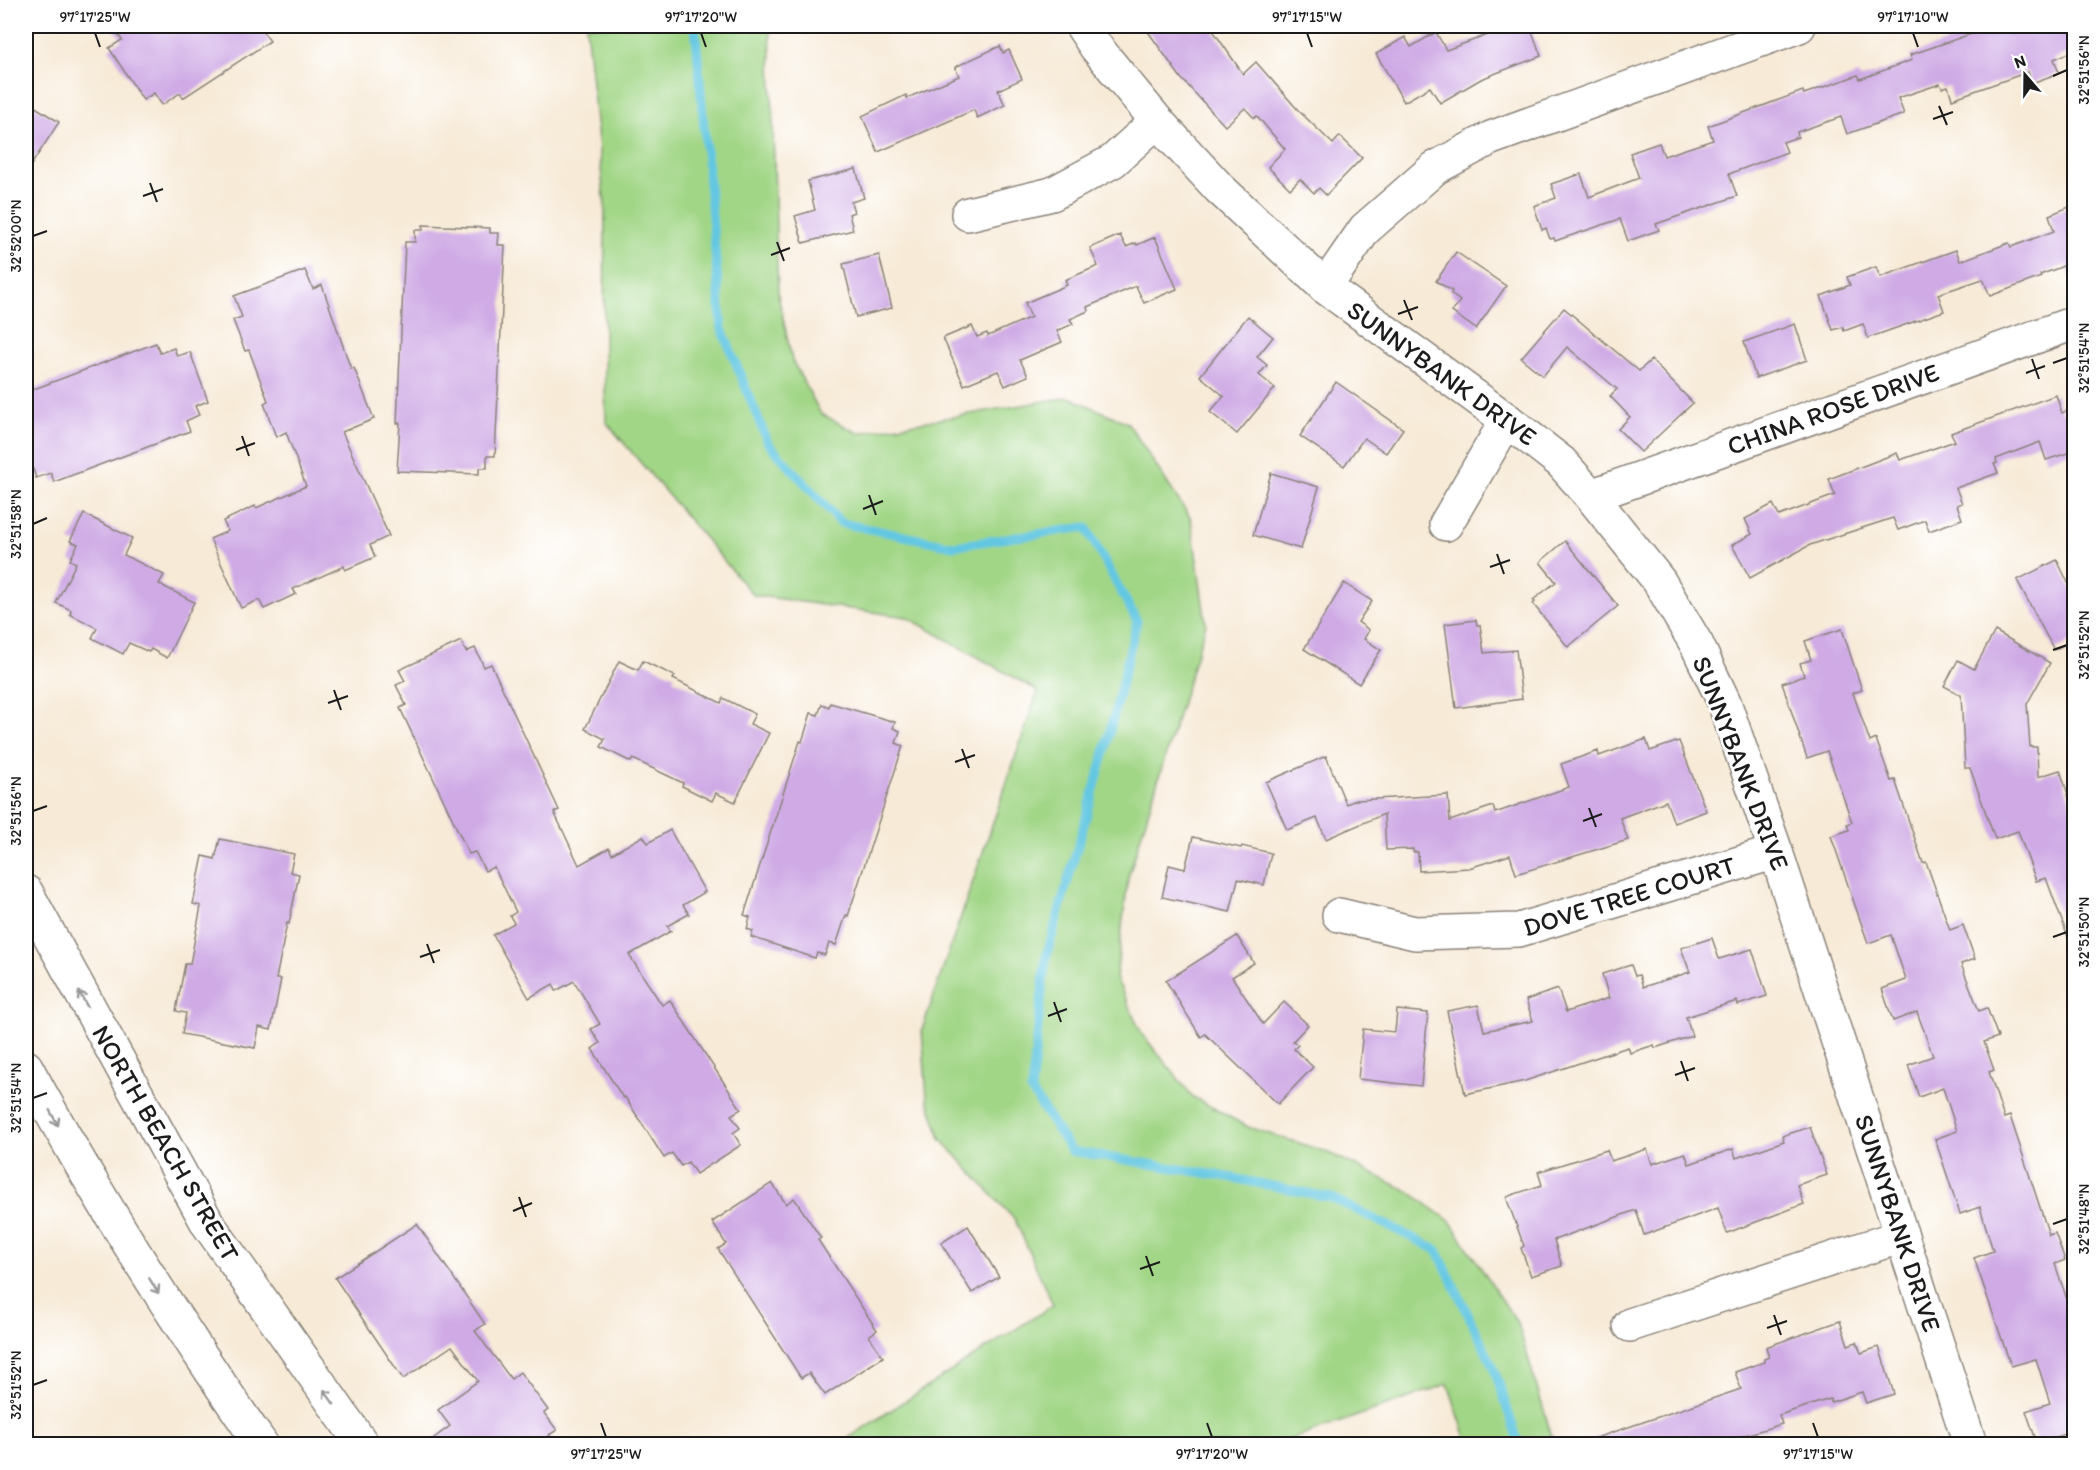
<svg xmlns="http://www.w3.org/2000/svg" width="2100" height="1470" viewBox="0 0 2100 1470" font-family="Itim,sans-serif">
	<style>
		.green { fill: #a1d686; stroke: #5e7951; stroke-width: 1.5 }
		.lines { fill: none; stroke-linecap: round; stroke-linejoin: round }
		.stream { stroke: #64c7e2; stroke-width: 9 }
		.building { fill: #cfaae5 }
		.minor-casing { stroke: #8a837a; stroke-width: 36 }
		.major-casing { stroke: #8a837a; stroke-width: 36 }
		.minor { stroke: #fff; stroke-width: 33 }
		.major { stroke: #fff; stroke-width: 33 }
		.oneway { stroke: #999 }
		.ticks { fill: none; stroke: #1c1c1c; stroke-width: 2 }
		.labels { text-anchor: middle; stroke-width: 5; stroke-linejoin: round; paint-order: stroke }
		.street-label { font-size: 26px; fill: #1c1c1c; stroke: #fff }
		.neatline { fill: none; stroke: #1c1c1c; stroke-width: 2 }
		.ticks-label { font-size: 15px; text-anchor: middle; fill: #1c1c1c }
	</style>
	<rect width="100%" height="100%" fill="#fff"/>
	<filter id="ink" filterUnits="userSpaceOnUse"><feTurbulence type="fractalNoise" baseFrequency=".0167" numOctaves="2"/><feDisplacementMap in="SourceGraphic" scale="12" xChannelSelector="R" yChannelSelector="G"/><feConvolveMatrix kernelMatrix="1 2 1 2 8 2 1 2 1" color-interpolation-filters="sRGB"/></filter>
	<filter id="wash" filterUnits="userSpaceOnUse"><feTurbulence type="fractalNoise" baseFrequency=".008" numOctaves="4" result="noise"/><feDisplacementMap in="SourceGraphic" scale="24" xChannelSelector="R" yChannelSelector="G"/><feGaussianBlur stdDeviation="1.35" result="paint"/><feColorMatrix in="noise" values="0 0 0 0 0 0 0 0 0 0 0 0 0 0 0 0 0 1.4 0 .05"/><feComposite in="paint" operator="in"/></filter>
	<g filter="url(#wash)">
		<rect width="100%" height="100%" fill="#f7ead7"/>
		<path class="green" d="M 586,26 L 770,26 L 778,295 L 792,360 L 821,414 L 858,433 L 1069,397 L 1128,423 L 1191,519 L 1206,624 L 1128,878 L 1116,978 L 1142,1034 L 1193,1097 L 1248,1127 L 1327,1152 L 1408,1191 L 1450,1221 L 1518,1324 L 1554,1444 L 1468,1444 L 1448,1384 L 1278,1444 L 839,1444 L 1053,1305 L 1015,1220 L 941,1139 L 927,1098 L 922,1030 L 1038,691 L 907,617 L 753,595 L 606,422 L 604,353 L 605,207 Z"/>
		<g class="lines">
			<path class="stream" d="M 695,26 L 722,329 L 768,443 L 841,523 L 953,546 L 1086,527 L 1137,621 L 1105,751 L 1046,957 L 1031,1090 L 1071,1151 L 1228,1177 L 1332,1198 L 1437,1250 L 1493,1366 L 1519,1444"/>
		</g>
		<g id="blocks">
			<g class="building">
				<path d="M 112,26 L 259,26 L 270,41 L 183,98 L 180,93 L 162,105 L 154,93 L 143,100 L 109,48 L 122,40 Z"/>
				<path d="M 1144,26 L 1210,26 L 1243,74 L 1256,62 L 1298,110 L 1333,144 L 1340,136 L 1362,158 L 1326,195 L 1319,188 L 1314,193 L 1300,179 L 1290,189 L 1268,167 L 1285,149 L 1257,116 L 1254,118 L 1245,108 L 1225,126 L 1181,78 Z"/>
				<path d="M 1493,26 L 1530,26 L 1541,56 L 1481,79 L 1440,103 L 1430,87 L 1404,102 L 1376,54 L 1405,37 L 1411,47 L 1436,32 L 1446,50 L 1496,32 Z"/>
				<path d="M 1994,26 L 2013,26 L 2016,34 L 2039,26 L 2074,26 L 2074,51 L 2054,59 L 2059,73 L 2032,83 L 2028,72 L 1952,99 L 1948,86 L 1942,88 L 1940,84 L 1898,98 L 1904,114 L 1847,134 L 1841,117 L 1797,132 L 1798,137 L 1783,142 L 1787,152 L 1729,174 L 1737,196 L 1656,224 L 1659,230 L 1628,241 L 1620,219 L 1555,241 L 1554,238 L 1550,239 L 1546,228 L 1542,230 L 1534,206 L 1556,198 L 1551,184 L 1581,174 L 1589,197 L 1639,178 L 1630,153 L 1659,143 L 1664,156 L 1713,140 L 1708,126 L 1803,91 L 1804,94 L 1858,75 L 1860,79 L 1912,60 L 1910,55 Z"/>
				<path d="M 1000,46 L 1003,53 L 1009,50 L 1022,79 L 998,90 L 1005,105 L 977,118 L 974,110 L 878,152 L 862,116 L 906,95 L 907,98 L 959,76 L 955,67 Z"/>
				<path d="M 26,101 L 59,122 L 26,173 Z"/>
				<path d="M 856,169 L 864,198 L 851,202 L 854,212 L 849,214 L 853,230 L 803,243 L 795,216 L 815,210 L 808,181 Z"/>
				<path d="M 2074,205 L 2074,278 L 2071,279 L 2066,265 L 2040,275 L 2041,277 L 1990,296 L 1983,279 L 1938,294 L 1944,311 L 1868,338 L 1863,324 L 1844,331 L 1843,327 L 1833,330 L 1821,296 L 1850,285 L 1847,277 L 1876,267 L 1880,277 L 1956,250 L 1960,261 L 2009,243 L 2011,247 L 2054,231 L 2049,215 Z"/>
				<path d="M 423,225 L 490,228 L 490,233 L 499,233 L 498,245 L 505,245 L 495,456 L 487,456 L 487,468 L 479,468 L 479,474 L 397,471 L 400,423 L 397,423 L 405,242 L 415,242 L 415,230 L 423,230 Z"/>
				<path d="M 1120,235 L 1126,247 L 1136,243 L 1137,245 L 1155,237 L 1177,289 L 1144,303 L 1136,286 L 1087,307 L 1088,311 L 1070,319 L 1073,324 L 1057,331 L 1062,342 L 1020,360 L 1028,376 L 1005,386 L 998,371 L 964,385 L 943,338 L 972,326 L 977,337 L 987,333 L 988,336 L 1031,317 L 1025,303 L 1067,285 L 1065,280 L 1098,266 L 1090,248 Z"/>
				<path d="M 1456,252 L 1506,286 L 1476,329 L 1452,312 L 1460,301 L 1451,294 L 1452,291 L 1436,281 Z"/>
				<path d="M 879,255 L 892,308 L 856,317 L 843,264 Z"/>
				<path d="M 305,270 L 313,289 L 322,285 L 351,369 L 354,368 L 374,419 L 342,432 L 389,536 L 370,545 L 375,557 L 345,570 L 344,566 L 293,589 L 296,594 L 264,609 L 259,600 L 241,608 L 210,539 L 228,531 L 223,521 L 255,506 L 256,508 L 306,486 L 286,432 L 276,437 L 264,403 L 268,401 L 249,350 L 245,351 L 233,320 L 242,317 L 234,296 Z"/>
				<path d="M 1564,308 L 1639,371 L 1651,360 L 1693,403 L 1641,452 L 1618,429 L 1630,417 L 1610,396 L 1617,389 L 1567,347 L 1543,376 L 1521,358 Z"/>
				<path d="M 1248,316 L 1273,337 L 1257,357 L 1267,365 L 1259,375 L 1275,388 L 1237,434 L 1210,412 L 1224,396 L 1200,376 Z"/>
				<path d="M 1795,324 L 1807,360 L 1756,378 L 1744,342 Z"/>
				<path d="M 156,343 L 160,353 L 174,348 L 177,356 L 190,352 L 208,401 L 195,406 L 199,415 L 186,421 L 190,431 L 54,482 L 51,473 L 36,478 L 33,469 L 26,471 L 26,392 Z"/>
				<path d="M 1336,382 L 1403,429 L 1386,453 L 1364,438 L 1344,466 L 1300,436 Z"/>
				<path d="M 2056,395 L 2062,413 L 2074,408 L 2074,451 L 2046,460 L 2040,442 L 1996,459 L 1997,463 L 1994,464 L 1998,473 L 1956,488 L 1962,503 L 1957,505 L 1962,519 L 1929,531 L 1925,520 L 1898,530 L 1893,518 L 1810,545 L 1750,578 L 1732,545 L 1752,534 L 1745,519 L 1773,504 L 1779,516 L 1835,495 L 1829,479 L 1897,453 L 1900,460 L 1955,441 L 1951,433 Z"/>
				<path d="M 1271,473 L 1319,487 L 1301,549 L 1253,535 Z"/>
				<path d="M 84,514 L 132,538 L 124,555 L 164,575 L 159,584 L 194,602 L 167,658 L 151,649 L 149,652 L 129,643 L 123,654 L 92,638 L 97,628 L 70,614 L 71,610 L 56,603 L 76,563 L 70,560 L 78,544 L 70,541 Z"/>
				<path d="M 1565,541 L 1618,606 L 1568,647 L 1533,604 L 1535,602 L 1533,600 L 1556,582 L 1540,562 Z"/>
				<path d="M 2057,560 L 2074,595 L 2074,640 L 2054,650 L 2017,580 Z"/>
				<path d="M 1344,583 L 1372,601 L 1358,622 L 1369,630 L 1364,639 L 1381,650 L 1359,684 L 1304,649 Z"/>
				<path d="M 1476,620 L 1477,625 L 1480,625 L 1484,653 L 1516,650 L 1522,699 L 1456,708 L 1445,624 Z"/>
				<path d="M 1842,629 L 1862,690 L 1853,693 L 1870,742 L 1876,739 L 1891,781 L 1895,780 L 1923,863 L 1926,862 L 1950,930 L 1963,925 L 1975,959 L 1961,964 L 1979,1011 L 1987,1008 L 1998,1037 L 1984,1042 L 1994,1070 L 1989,1072 L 2004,1118 L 2010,1116 L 2049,1235 L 2055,1233 L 2065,1260 L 2055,1264 L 2074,1320 L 2074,1431 L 2037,1443 L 2026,1411 L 2050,1403 L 2036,1359 L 2011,1366 L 1974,1258 L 1993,1251 L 1980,1207 L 1960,1214 L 1935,1139 L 1957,1131 L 1943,1088 L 1919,1097 L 1908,1065 L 1933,1056 L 1917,1012 L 1893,1021 L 1882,989 L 1906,980 L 1891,935 L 1868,943 L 1831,836 L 1849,830 L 1847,824 L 1852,822 L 1827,751 L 1807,758 L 1782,683 L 1804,676 L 1800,663 L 1811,660 L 1805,641 Z"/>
				<path d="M 1995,631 L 2050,663 L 2027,704 L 2030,747 L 2037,747 L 2038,777 L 2060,770 L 2074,813 L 2074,948 L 2072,948 L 2046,878 L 2036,881 L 2018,831 L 1995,839 L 1970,768 L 1965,768 L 1961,695 L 1944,686 L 1958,660 L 1974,669 Z"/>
				<path d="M 461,641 L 466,652 L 475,648 L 484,667 L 491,664 L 559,810 L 554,812 L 579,865 L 609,848 L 612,854 L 643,836 L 648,843 L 670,830 L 705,892 L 683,905 L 689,914 L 667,926 L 671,931 L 629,955 L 662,1005 L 670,1000 L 741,1109 L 731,1115 L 740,1128 L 733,1133 L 741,1145 L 696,1174 L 688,1162 L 681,1166 L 672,1153 L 664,1158 L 625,1097 L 623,1098 L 592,1049 L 600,1043 L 591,1029 L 600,1024 L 574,981 L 556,991 L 553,984 L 529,998 L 493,935 L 514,923 L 510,916 L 516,912 L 494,867 L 485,871 L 475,852 L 469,854 L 400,708 L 406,705 L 396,685 L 405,681 L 399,670 Z"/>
				<path d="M 619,661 L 638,670 L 643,661 L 675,676 L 673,679 L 721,703 L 723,698 L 755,714 L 750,724 L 769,733 L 735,802 L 716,793 L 712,801 L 682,786 L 683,783 L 633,759 L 631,762 L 601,747 L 605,739 L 585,729 Z"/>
				<path d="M 830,703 L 895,722 L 893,728 L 900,731 L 896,743 L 903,746 L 848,916 L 846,915 L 836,945 L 829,943 L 825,955 L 817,953 L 815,958 L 751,937 L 753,931 L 747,929 L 750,917 L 744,915 L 800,741 L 802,742 L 811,713 L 818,715 L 822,704 L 829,707 Z"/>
				<path d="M 1646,739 L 1650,751 L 1679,741 L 1706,811 L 1674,823 L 1666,801 L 1620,818 L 1628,840 L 1516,874 L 1510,855 L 1469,868 L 1419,871 L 1418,852 L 1413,852 L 1413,849 L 1386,850 L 1384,814 L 1326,839 L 1317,818 L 1287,830 L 1266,782 L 1326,756 L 1346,804 L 1356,800 L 1448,795 L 1450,821 L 1493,806 L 1495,813 L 1569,787 L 1561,764 L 1598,751 L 1599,756 Z"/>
				<path d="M 1193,837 L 1241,848 L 1242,846 L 1271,853 L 1264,885 L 1238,879 L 1230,912 L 1162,897 L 1169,865 L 1185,869 Z"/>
				<path d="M 220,839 L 294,854 L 290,872 L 299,874 L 289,924 L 287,923 L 276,979 L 281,979 L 271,1030 L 259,1027 L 255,1048 L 182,1034 L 186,1013 L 176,1011 L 185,964 L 190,964 L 201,906 L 193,904 L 203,856 L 215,859 Z"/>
				<path d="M 1237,936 L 1254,963 L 1232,977 L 1263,1024 L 1284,1002 L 1308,1025 L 1293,1041 L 1298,1045 L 1294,1049 L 1313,1067 L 1278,1104 L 1205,1034 L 1201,1037 L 1166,981 Z"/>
				<path d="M 1712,938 L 1719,959 L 1752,949 L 1767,996 L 1738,1005 L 1737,1001 L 1686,1017 L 1692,1036 L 1655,1048 L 1654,1045 L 1630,1053 L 1628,1047 L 1525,1081 L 1465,1094 L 1447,1011 L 1478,1005 L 1484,1031 L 1533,1021 L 1526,1000 L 1558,989 L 1566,1012 L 1609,998 L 1602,974 L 1631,965 L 1635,976 L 1639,975 L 1643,987 L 1690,972 L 1681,948 Z"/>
				<path d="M 1397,1010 L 1428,1013 L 1421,1086 L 1358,1079 L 1363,1029 L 1395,1032 Z"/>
				<path d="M 1810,1127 L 1827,1175 L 1797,1185 L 1804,1204 L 1727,1233 L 1718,1208 L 1644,1235 L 1636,1210 L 1554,1240 L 1562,1266 L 1531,1276 L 1521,1248 L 1524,1246 L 1506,1197 L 1542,1185 L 1538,1172 L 1607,1150 L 1611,1161 L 1647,1149 L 1652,1164 L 1685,1153 L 1689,1164 L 1733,1149 L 1736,1158 L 1784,1141 L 1782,1136 Z"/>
				<path d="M 772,1183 L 786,1204 L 794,1198 L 821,1238 L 818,1240 L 877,1330 L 869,1336 L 883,1357 L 825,1395 L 809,1373 L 801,1378 L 718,1249 L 726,1244 L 712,1222 Z"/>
				<path d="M 417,1224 L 485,1324 L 475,1331 L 511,1379 L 520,1372 L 548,1410 L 544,1413 L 557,1430 L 549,1435 L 555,1444 L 426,1444 L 450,1426 L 438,1410 L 478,1381 L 452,1346 L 403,1379 L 335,1278 Z"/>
				<path d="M 968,1226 L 999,1277 L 972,1293 L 941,1243 Z"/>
				<path d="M 1840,1321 L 1848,1345 L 1857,1342 L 1861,1353 L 1879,1347 L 1894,1394 L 1866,1403 L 1862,1392 L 1831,1402 L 1830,1399 L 1779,1415 L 1782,1424 L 1742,1436 L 1745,1444 L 1591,1444 L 1590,1440 L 1741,1389 L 1735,1372 L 1764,1362 L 1764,1359 L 1769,1357 L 1766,1347 Z"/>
			</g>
		</g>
	</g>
	<g filter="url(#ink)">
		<use href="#blocks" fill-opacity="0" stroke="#8a837a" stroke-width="1.5"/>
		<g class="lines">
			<g class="minor-casing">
				<g id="minor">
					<path d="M 1082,26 L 1096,47 L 1157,121 L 1219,188 L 1325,287 L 1507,420 L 1561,462 L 1591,496 L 1659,581 L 1697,645 L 1724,702 L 1776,852 L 1970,1444"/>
					<path d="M 968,214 L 1052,194 L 1113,161 L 1157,121"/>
					<path d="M 1325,287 L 1365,229 L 1435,168 L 1491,138 L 1799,26"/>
					<path d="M 1591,496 L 2074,323"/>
					<path d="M 1446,524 L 1507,420"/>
					<path d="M 1339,915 L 1415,933 L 1519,930 L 1776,852"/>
					<path d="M 1630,1325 L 1902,1236"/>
				</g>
			</g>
			<g class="major-casing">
				<g id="major">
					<path d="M 26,892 L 208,1224 L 362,1444"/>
					<path d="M 26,1067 C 97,1198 176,1322 261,1444"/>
				</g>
			</g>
			<use href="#minor" class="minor"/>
			<use href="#major" class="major"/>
		</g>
		<defs><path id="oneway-shaft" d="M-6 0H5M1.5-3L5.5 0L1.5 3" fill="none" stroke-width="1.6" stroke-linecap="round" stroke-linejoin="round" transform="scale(1.5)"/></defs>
		<g class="oneway">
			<use href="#oneway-shaft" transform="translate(83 999) rotate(-119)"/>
			<use href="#oneway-shaft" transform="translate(54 1118) rotate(61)"/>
			<use href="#oneway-shaft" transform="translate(154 1286) rotate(58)"/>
			<use href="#oneway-shaft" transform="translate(329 1397) rotate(-125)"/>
		</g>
	</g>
	<path class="ticks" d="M 95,33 L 100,47M 701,33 L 706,47M 1307,33 L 1312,47M 1913,33 L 1918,47M 2053,76 L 2067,70M 1939,106 L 1947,125M 1933,119 L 1953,112M 150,183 L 157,202M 143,196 L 163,189M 33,236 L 47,231M 777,242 L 784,261M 771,255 L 790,248M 1404,300 L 1412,320M 1398,314 L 1418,307M 2032,359 L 2039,379M 2053,363 L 2067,358M 2026,373 L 2045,366M 242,436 L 249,456M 236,450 L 255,443M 869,495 L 876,515M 863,509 L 883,501M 33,524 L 47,518M 1497,554 L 1504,574M 1490,567 L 1510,560M 2053,650 L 2067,645M 334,690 L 341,710M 328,703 L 348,696M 962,749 L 969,768M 955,762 L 975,755M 1589,808 L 1596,827M 33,811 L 47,806M 1583,821 L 1602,814M 2053,937 L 2067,932M 427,944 L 434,963M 420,957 L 440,950M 1054,1002 L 1061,1022M 1048,1016 L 1067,1009M 1681,1061 L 1688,1081M 1675,1075 L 1695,1068M 33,1098 L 47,1093M 519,1197 L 526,1217M 513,1211 L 532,1203M 2053,1224 L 2067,1219M 1146,1256 L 1153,1276M 1140,1269 L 1160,1262M 1774,1315 L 1781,1335M 1767,1328 L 1787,1321M 33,1385 L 47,1380M 601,1423 L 606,1437M 1207,1423 L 1212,1437M 1813,1423 L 1818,1437"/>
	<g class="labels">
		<g class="street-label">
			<text transform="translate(1442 373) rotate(36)" y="9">SUNNYBANK DRIVE</text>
			<text transform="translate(1833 409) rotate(-20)" y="9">CHINA ROSE DRIVE</text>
			<text transform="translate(1741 763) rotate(69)" y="9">SUNNYBANK DRIVE</text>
			<text transform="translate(1629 896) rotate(-17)" y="9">DOVE TREE COURT</text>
			<text transform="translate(166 1143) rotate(60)" y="9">NORTH BEACH STREET</text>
			<text transform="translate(1898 1223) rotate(72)" y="9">SUNNYBANK DRIVE</text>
		</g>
	</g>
	<rect width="2100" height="1470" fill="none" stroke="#fff" stroke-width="66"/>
	<g transform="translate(2025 75) rotate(340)" stroke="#ffffff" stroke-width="4.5" paint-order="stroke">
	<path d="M0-4.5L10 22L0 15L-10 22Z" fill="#1c1c1c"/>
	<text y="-9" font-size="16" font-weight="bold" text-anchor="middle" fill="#1c1c1c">N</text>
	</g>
	<rect x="33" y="33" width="2034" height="1404" class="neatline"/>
	<g class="ticks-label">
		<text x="95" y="22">97°17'25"W</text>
		<text x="701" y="22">97°17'20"W</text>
		<text x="1307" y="22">97°17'15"W</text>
		<text x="1913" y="22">97°17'10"W</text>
		<text transform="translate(2084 70) rotate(-90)" y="5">32°51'56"N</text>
		<text transform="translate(16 236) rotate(-90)" y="5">32°52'00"N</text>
		<text transform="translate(2084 358) rotate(-90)" y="5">32°51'54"N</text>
		<text transform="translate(16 524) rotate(-90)" y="5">32°51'58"N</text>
		<text transform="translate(2084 645) rotate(-90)" y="5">32°51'52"N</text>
		<text transform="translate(16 811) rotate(-90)" y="5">32°51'56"N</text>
		<text transform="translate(2084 932) rotate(-90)" y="5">32°51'50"N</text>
		<text transform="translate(16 1098) rotate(-90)" y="5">32°51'54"N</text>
		<text transform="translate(2084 1219) rotate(-90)" y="5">32°51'48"N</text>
		<text transform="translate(16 1385) rotate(-90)" y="5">32°51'52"N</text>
		<text x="606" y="1459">97°17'25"W</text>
		<text x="1212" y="1459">97°17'20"W</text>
		<text x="1818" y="1459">97°17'15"W</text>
	</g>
</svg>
